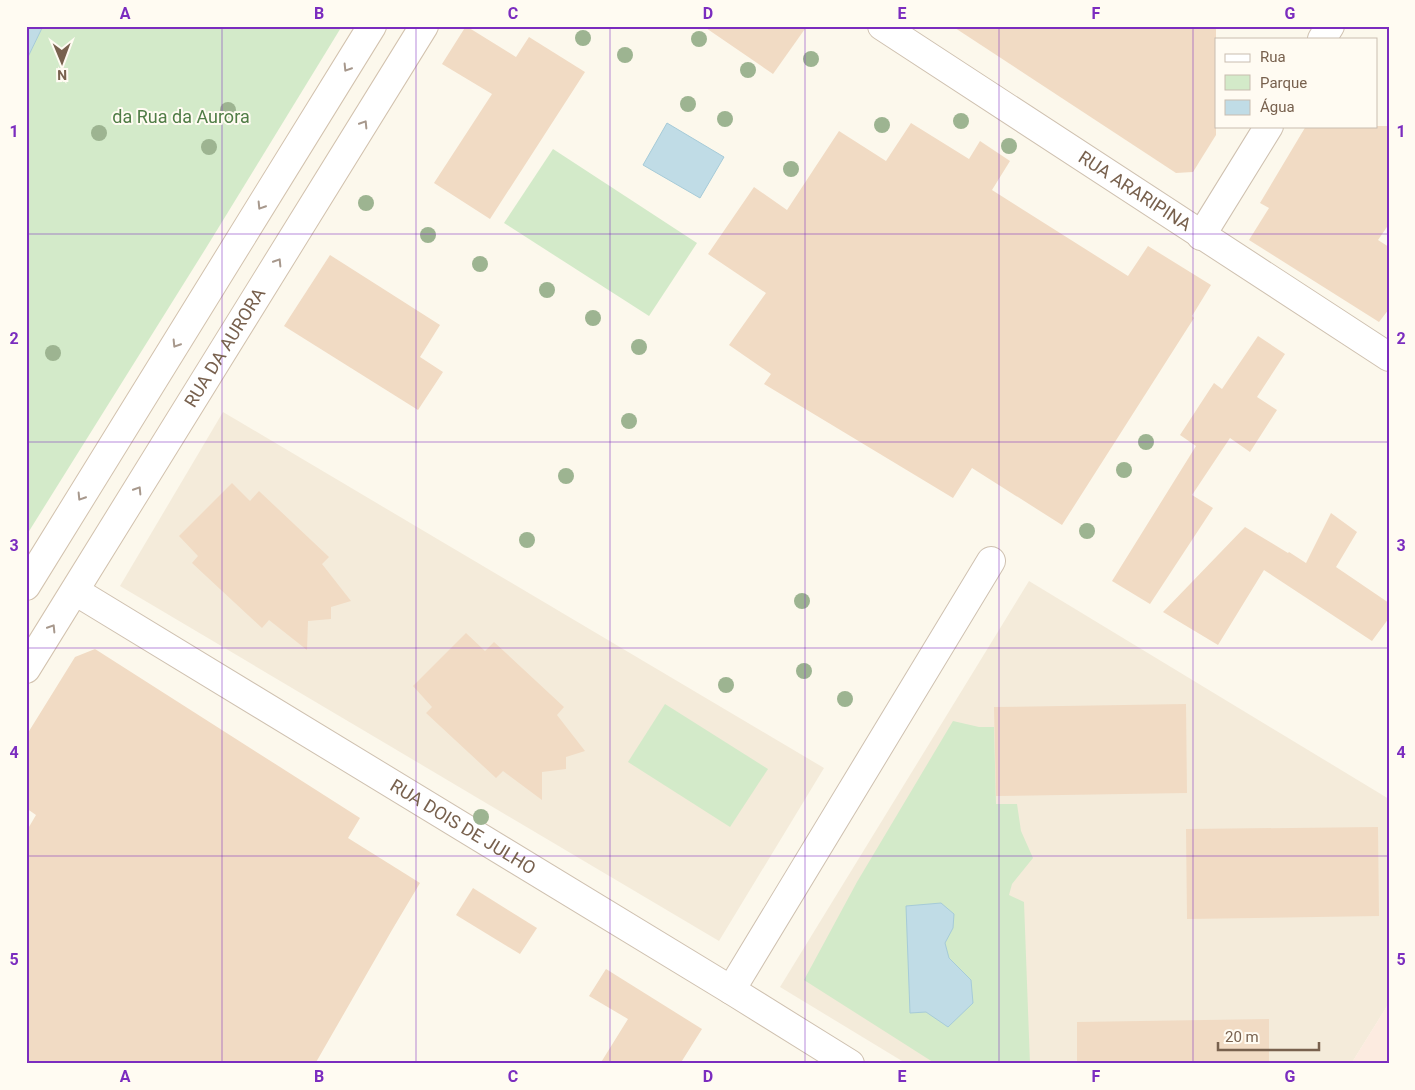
<svg xmlns="http://www.w3.org/2000/svg" width="1415" height="1090" viewBox="0 0 1415 1090" font-family="Roboto,sans-serif">
	<style>
		.residential { fill: #f4ebda }
		.commercial { fill: #fcebe0 }
		.green { fill: #d3eac9 }
		.water { fill: #c0dce6; stroke: #a6cbd8 }
		.building { fill: #f1dbc4 }
		.lines { fill: none; stroke-linecap: round; stroke-linejoin: round }
		.street-casing { stroke: #cfc1b0; stroke-width: 30 }
		.secondary-casing { stroke: #d2c2ae; stroke-width: 30 }
		.street { stroke: #fff; stroke-width: 28 }
		.secondary { stroke: #fff; stroke-width: 28 }
		.tree { fill: #9db491 }
		.oneway { stroke: #a7988c }
		.grid { fill: none; stroke: #7b2cbf; stroke-width: 1; stroke-opacity: 0.55 }
		.labels { text-anchor: middle; stroke-width: 4; stroke-linejoin: round; paint-order: stroke }
		.park-label { font-size: 18px; fill: #507d46; stroke: #fffbf2 }
		.street-label { font-size: 18px; fill: #78614e; stroke: #fffbf2 }
		.neatline { fill: none; stroke: #7b2cbf; stroke-width: 2 }
		.grid-label { font-size: 16px; text-anchor: middle; font-weight: bold; fill: #7b2cbf }
	</style>
	<rect width="100%" height="100%" fill="#fcf8ec"/>
	<g class="residential">
		<path d="M 223,412 L 824,768 L 719,941 L 120,586 Z"/>
		<path d="M 1029,581 L 1389,799 L 1389,1003 L 1351,1064 L 907,1064 L 780,987 Z"/>
	</g>
	<path class="commercial" d="M 1389,1003 L 1389,1064 L 1351,1064 Z"/>
	<g class="green">
		<path d="M 43,26 L 342,26 L 206,248 L 26,536 L 26,61 Z"/>
		<path d="M 553,149 L 697,243 L 649,316 L 504,223 Z"/>
		<path d="M 665,704 L 768,769 L 730,827 L 628,762 Z"/>
		<path d="M 953,721 L 979,727 L 994,727 L 996,804 L 1017,804 L 1021,831 L 1033,858 L 1012,884 L 1009,895 L 1024,902 L 1030,1064 L 936,1064 L 804,980 L 857,882 Z"/>
	</g>
	<g class="water">
		<path d="M 26,26 L 43,26 L 26,61 Z"/>
		<path d="M 667,123 L 724,157 L 700,198 L 643,165 Z"/>
		<path d="M 941,903 L 954,914 L 953,928 L 945,943 L 949,958 L 971,980 L 973,1003 L 948,1027 L 926,1012 L 910,1013 L 906,906 Z"/>
	</g>
	<g class="building">
		<path d="M 466,26 L 516,57 L 529,37 L 585,72 L 490,219 L 434,183 L 492,94 L 442,64 Z"/>
		<path d="M 703,26 L 807,26 L 773,74 Z"/>
		<path d="M 952,26 L 1216,26 L 1216,135 L 1193,172 L 1176,173 Z"/>
		<path d="M 911,123 L 969,159 L 980,141 L 1010,161 L 992,190 L 1128,276 L 1148,246 L 1211,285 L 1192,316 L 1194,318 L 1062,525 L 972,468 L 953,498 L 764,384 L 771,374 L 729,345 L 766,293 L 708,254 L 754,187 L 787,210 L 839,131 L 886,161 Z"/>
		<path d="M 1306,126 L 1389,126 L 1389,224 L 1378,240 L 1389,247 L 1389,309 L 1379,322 L 1249,240 L 1269,208 L 1260,203 Z"/>
		<path d="M 330,255 L 440,325 L 420,357 L 443,372 L 418,410 L 284,326 Z"/>
		<path d="M 1258,336 L 1285,354 L 1257,397 L 1277,410 L 1250,452 L 1230,438 L 1192,495 L 1213,508 L 1150,604 L 1112,581 L 1196,446 L 1180,435 L 1214,383 L 1222,389 Z"/>
		<path d="M 232,483 L 250,501 L 259,491 L 329,557 L 322,564 L 351,601 L 331,607 L 331,619 L 308,621 L 307,650 L 269,620 L 262,628 L 192,563 L 198,556 L 179,536 Z"/>
		<path d="M 1331,513 L 1357,532 L 1336,567 L 1389,603 L 1389,618 L 1372,641 L 1264,570 L 1218,645 L 1163,612 L 1245,527 L 1288,553 L 1289,552 L 1306,563 Z"/>
		<path d="M 466,633 L 485,651 L 494,642 L 564,707 L 557,715 L 585,751 L 566,757 L 566,769 L 542,772 L 542,800 L 503,771 L 496,778 L 426,713 L 432,707 L 413,686 Z"/>
		<path d="M 95,649 L 360,818 L 348,838 L 420,883 L 392,930 L 315,1064 L 26,1064 L 26,832 L 36,815 L 26,808 L 26,736 L 75,657 Z"/>
		<path d="M 1186,704 L 1187,793 L 996,796 L 994,707 Z"/>
		<path d="M 1378,827 L 1379,916 L 1187,919 L 1186,829 Z"/>
		<path d="M 473,888 L 537,928 L 520,954 L 456,915 Z"/>
		<path d="M 606,969 L 702,1029 L 680,1064 L 600,1064 L 628,1019 L 589,996 Z"/>
		<path d="M 1269,1019 L 1269,1064 L 1077,1064 L 1077,1022 Z"/>
	</g>
	<g class="lines">
		<g class="street-casing">
			<g id="street">
				<path id="s1" d="M 882,26 L 1389,357"/>
				<path d="M 1322,39 L 1330,26"/>
				<path d="M 1201,236 L 1269,126"/>
				<path id="s2" d="M 75,591 L 731,990 L 850,1064"/>
				<path d="M 731,990 L 991,561"/>
			</g>
		</g>
		<g class="secondary-casing">
			<g id="secondary">
				<path d="M 26,586 L 372,26"/>
				<path id="s3" d="M 26,669 L 424,26"/>
			</g>
		</g>
		<use href="#street" class="street"/>
		<use href="#secondary" class="secondary"/>
	</g>
	<g class="tree">
		<circle cx="583" cy="38" r="8"/>
		<circle cx="699" cy="39" r="8"/>
		<circle cx="625" cy="55" r="8"/>
		<circle cx="811" cy="59" r="8"/>
		<circle cx="748" cy="70" r="8"/>
		<circle cx="688" cy="104" r="8"/>
		<circle cx="228" cy="110" r="8"/>
		<circle cx="725" cy="119" r="8"/>
		<circle cx="961" cy="121" r="8"/>
		<circle cx="882" cy="125" r="8"/>
		<circle cx="99" cy="133" r="8"/>
		<circle cx="1009" cy="146" r="8"/>
		<circle cx="209" cy="147" r="8"/>
		<circle cx="791" cy="169" r="8"/>
		<circle cx="366" cy="203" r="8"/>
		<circle cx="428" cy="235" r="8"/>
		<circle cx="480" cy="264" r="8"/>
		<circle cx="547" cy="290" r="8"/>
		<circle cx="593" cy="318" r="8"/>
		<circle cx="639" cy="347" r="8"/>
		<circle cx="53" cy="353" r="8"/>
		<circle cx="629" cy="421" r="8"/>
		<circle cx="1146" cy="442" r="8"/>
		<circle cx="1124" cy="470" r="8"/>
		<circle cx="566" cy="476" r="8"/>
		<circle cx="1087" cy="531" r="8"/>
		<circle cx="527" cy="540" r="8"/>
		<circle cx="802" cy="601" r="8"/>
		<circle cx="804" cy="671" r="8"/>
		<circle cx="726" cy="685" r="8"/>
		<circle cx="845" cy="699" r="8"/>
		<circle cx="481" cy="817" r="8"/>
	</g>
	<defs><path id="oneway-chevron" d="M-2-3.5L2.5 0L-2 3.5" fill="none" stroke-width="1.6" stroke-linecap="round" stroke-linejoin="round" transform="scale(1.25)"/></defs>
	<g class="oneway">
		<use href="#oneway-chevron" transform="translate(347 68) rotate(122)"/>
		<use href="#oneway-chevron" transform="translate(364 124) rotate(-58)"/>
		<use href="#oneway-chevron" transform="translate(261 206) rotate(122)"/>
		<use href="#oneway-chevron" transform="translate(278 262) rotate(-58)"/>
		<use href="#oneway-chevron" transform="translate(176 344) rotate(122)"/>
		<use href="#oneway-chevron" transform="translate(138 490) rotate(-58)"/>
		<use href="#oneway-chevron" transform="translate(81 497) rotate(122)"/>
		<use href="#oneway-chevron" transform="translate(52 628) rotate(-58)"/>
	</g>
	<path class="grid" d="M 222,26 L 222,1064M 416,26 L 416,1064M 610,26 L 610,1064M 805,26 L 805,1064M 999,26 L 999,1064M 1193,26 L 1193,1064M 26,234 L 1389,234M 26,442 L 1389,442M 26,648 L 1389,648M 26,856 L 1389,856"/>
	<g class="labels">
		<g class="park-label">
			<text x="181" y="123">da Rua da Aurora</text>
		</g>
		<g class="street-label">
			<text dy="6" stroke="none"><textPath href="#s1" startOffset="302">RUA ARARIPINA</textPath></text>
			<text dy="6" stroke="none"><textPath href="#s3" startOffset="378">RUA DA AURORA</textPath></text>
			<text dy="6" stroke="none"><textPath href="#s2" startOffset="454">RUA DOIS DE JULHO</textPath></text>
		</g>
	</g>
	<rect width="1415" height="1090" fill="none" stroke="#fffbf2" stroke-width="55"/>
	<rect x="1215" y="38" width="162" height="90" fill="#fffbf2" stroke="#c9bdb0"/>
	<rect x="1225" y="54" width="25" height="8" fill="#ffffff" stroke="#c9bdb0"/>
	<text x="1260" y="62" font-size="15" fill="#78614e">Rua</text>
	<rect x="1225" y="75" width="25" height="15" fill="#d3eac9" stroke="#c9bdb0"/>
	<text x="1260" y="88" font-size="15" fill="#78614e">Parque</text>
	<rect x="1225" y="100" width="25" height="15" fill="#c0dce6" stroke="#c9bdb0"/>
	<text x="1260" y="112" font-size="15" fill="#78614e">Água</text>
	<g transform="translate(62 62) rotate(179)" stroke="#fffbf2" stroke-width="4" paint-order="stroke">
	<path d="M0-4L9 19L0 12L-9 19Z" fill="#78614e"/>
	<text y="-8" font-size="14" font-weight="bold" text-anchor="middle" fill="#78614e">N</text>
	</g>
	<path d="M1218 1042v8h101v-8" fill="none" stroke="#78614e" stroke-width="2.5"/>
	<text x="1225" y="1042" font-size="15" fill="#78614e" stroke="#fffbf2" stroke-width="4" paint-order="stroke">20 m</text>
	<rect x="28" y="28" width="1360" height="1034" class="neatline"/>
	<g class="grid-label">
		<text x="125" y="19">A</text>
		<text x="319" y="19">B</text>
		<text x="513" y="19">C</text>
		<text x="708" y="19">D</text>
		<text x="902" y="19">E</text>
		<text x="1096" y="19">F</text>
		<text x="1290" y="19">G</text>
		<text x="14" y="137">1</text>
		<text x="1401" y="137">1</text>
		<text x="14" y="344">2</text>
		<text x="1401" y="344">2</text>
		<text x="14" y="551">3</text>
		<text x="1401" y="551">3</text>
		<text x="14" y="758">4</text>
		<text x="1401" y="758">4</text>
		<text x="14" y="965">5</text>
		<text x="1401" y="965">5</text>
		<text x="125" y="1082">A</text>
		<text x="319" y="1082">B</text>
		<text x="513" y="1082">C</text>
		<text x="708" y="1082">D</text>
		<text x="902" y="1082">E</text>
		<text x="1096" y="1082">F</text>
		<text x="1290" y="1082">G</text>
	</g>
</svg>
